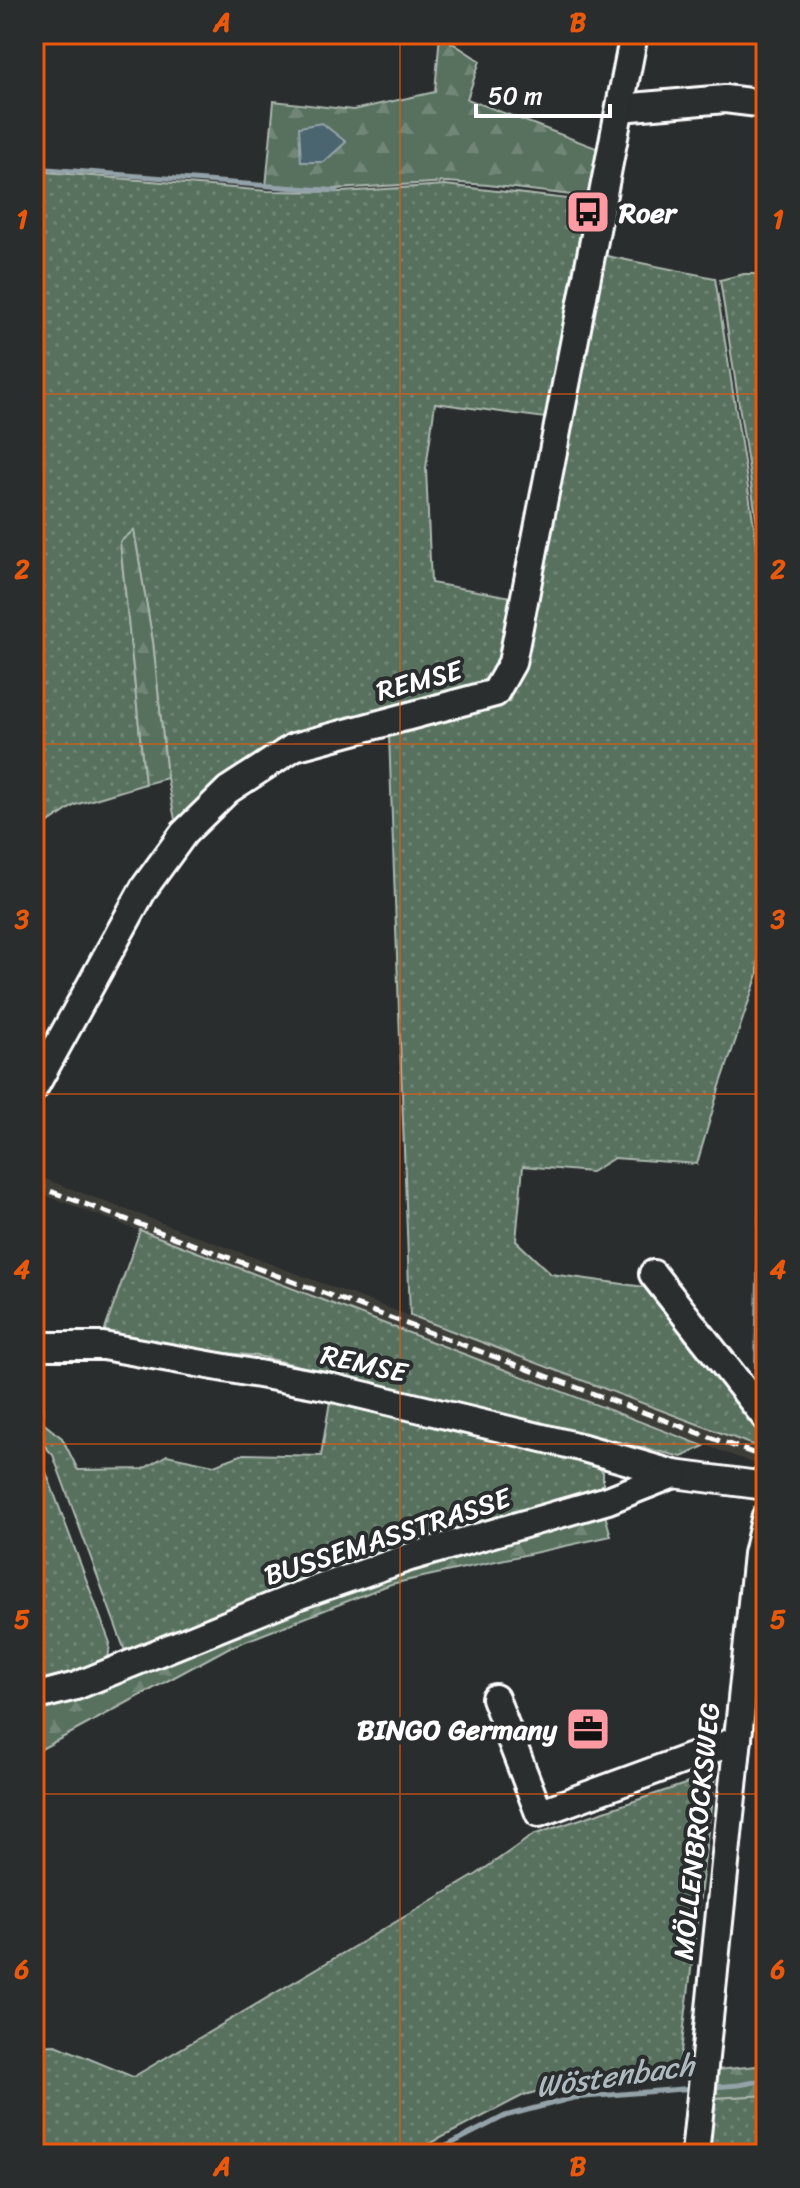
<svg xmlns="http://www.w3.org/2000/svg" width="800" height="2188" viewBox="0 0 800 2188" font-family="Sriracha,sans-serif">
	<style>
		.built { fill: #3e3c39 }
		.grass { fill: url(#grass-dots); stroke: #acb8af; stroke-width: 2 }
		.forest { fill: url(#forest-firs); stroke: #acb8af; stroke-width: 2 }
		.water { fill: #4c6570; stroke: #94a3a9; stroke-width: 2 }
		.lines { fill: none; stroke-linecap: round; stroke-linejoin: round }
		.stream { stroke: #94a3a9; stroke-width: 5 }
		.minor-casing { stroke: #fff; stroke-width: 32 }
		.minor { stroke: #2a2d2e; stroke-width: 26 }
		.rail { stroke: #fff; stroke-width: 5; stroke-dasharray: 12 6; stroke-linecap: butt }
		.grid { fill: none; stroke: #e8590c; stroke-width: 2; stroke-opacity: 0.55 }
		.labels { text-anchor: middle; stroke-width: 8; stroke-linejoin: round; paint-order: stroke }
		.poi-label { font-size: 28px; font-weight: bold; fill: #fff; stroke: #2a2d2e; text-anchor: start }
		.street-label { font-size: 28px; fill: #fff; stroke: #2a2d2e }
		.water-label { font-size: 30px; font-style: italic; fill: #aebabf; stroke: #2a2d2e }
		.neatline { fill: none; stroke: #e8590c; stroke-width: 3 }
		.grid-label { font-size: 26px; text-anchor: middle; font-weight: bold; fill: #e8590c }
	</style>
	<defs>
		<pattern id="grass-dots" width="8" height="8" patternUnits="userSpaceOnUse" patternTransform="scale(2)"><rect width="8" height="8" fill="#58715f"/><path d="M2 2h.1M6 6h.1" fill="none" stroke="#718677" stroke-width="1.8" stroke-linecap="round"/></pattern>
		<pattern id="forest-firs" width="22" height="20" patternUnits="userSpaceOnUse" patternTransform="scale(2)"><rect width="22" height="20" fill="#58715f"/><path d="M5 1l3.5 6h-7zM16 11l3.5 6h-7z" fill="#718677"/></pattern>
	</defs>
	<rect width="100%" height="100%" fill="#2a2d2e"/>
	<filter id="ink" filterUnits="userSpaceOnUse"><feTurbulence type="fractalNoise" baseFrequency=".0125" numOctaves="2"/><feDisplacementMap in="SourceGraphic" scale="16" xChannelSelector="R" yChannelSelector="G"/><feConvolveMatrix kernelMatrix="1 2 1 2 8 2 1 2 1" color-interpolation-filters="sRGB"/></filter>
	<g filter="url(#ink)">
		<path class="built" d="M 34,1175 L 766,1450 L 766,1468 L 34,1191 Z"/>
		<g class="grass">
			<path d="M 34,171 L 267,191 L 342,192 L 445,185 L 586,201 L 545,418 L 435,403 L 426,468 L 431,583 L 512,597 L 496,669 L 473,690 L 375,714 L 176,825 L 167,778 L 153,642 L 134,531 L 120,542 L 145,784 L 75,805 L 34,833 Z"/>
			<path d="M 602,255 L 715,278 L 766,602 L 758,974 L 718,1092 L 697,1164 L 614,1158 L 591,1172 L 523,1166 L 516,1241 L 551,1274 L 644,1287 L 766,1439 L 766,1450 L 410,1315 L 389,735 L 510,701 Z"/>
			<path d="M 744,274 L 766,274 L 766,553 L 763,563 L 720,280 Z"/>
			<path d="M 140,1230 L 704,1446 L 682,1457 L 258,1356 L 101,1341 Z"/>
			<path d="M 34,1354 L 42,1354 L 43,1423 L 62,1438 L 78,1470 L 143,1469 L 167,1455 L 214,1465 L 244,1454 L 321,1456 L 331,1395 L 589,1459 L 603,1472 L 603,1484 L 592,1493 L 411,1543 L 313,1575 L 125,1651 L 53,1455 L 41,1442 L 34,1442 Z"/>
			<path d="M 34,1455 L 40,1456 L 110,1643 L 108,1660 L 69,1676 L 34,1686 Z"/>
			<path d="M 715,1774 L 678,2076 L 547,2089 L 524,2095 L 410,2154 L 34,2154 L 34,2046 L 56,2045 L 133,2077 L 477,1874 L 533,1835 Z"/>
			<path d="M 766,2095 L 766,2154 L 708,2154 L 713,2098 Z"/>
		</g>
		<g class="forest">
			<path d="M 440,34 L 451,34 L 451,42 L 480,61 L 467,99 L 599,149 L 587,197 L 488,185 L 447,182 L 336,189 L 266,187 L 274,101 L 353,110 L 435,92 Z"/>
			<path d="M 134,530 L 153,642 L 167,778 L 145,784 L 120,542 Z"/>
			<path d="M 603,1508 L 611,1536 L 391,1584 L 228,1648 L 34,1753 L 34,1704 L 246,1624 Z"/>
			<path d="M 766,2065 L 766,2095 L 713,2098 L 717,2070 Z"/>
		</g>
		<path class="water" d="M 322,123 L 346,142 L 324,162 L 301,162 L 299,127 Z"/>
		<g class="lines">
			<g class="stream">
				<path d="M 34,168 L 336,191"/>
				<path d="M 756,1389 L 766,946"/>
				<path d="M 712,2087 L 739,2085 L 766,2080"/>
				<path d="M 431,2154 L 505,2116 L 573,2098 L 694,2088"/>
			</g>
			<g class="minor-casing">
				<g id="minor">
					<path d="M 620,108 L 725,99 L 766,104"/>
					<path d="M 34,1088 L 144,888 L 184,833 L 228,790 L 294,747 L 495,693 L 512,663 L 634,34"/>
					<path d="M 653,1274 L 766,1418"/>
					<path d="M 34,1346 L 103,1346 L 325,1386 L 580,1447 L 674,1474 L 766,1486"/>
					<path d="M 34,1697 L 76,1686 L 300,1595 L 410,1557 L 608,1500 L 674,1474"/>
					<path d="M 495,1698 L 539,1813 L 738,1740"/>
					<path d="M 695,2154 L 757,1554 L 766,1516"/>
				</g>
			</g>
			<use href="#minor" class="minor"/>
			<path class="rail" d="M 34,1185 L 766,1458"/>
		</g>
	</g>
	<path class="grid" d="M 400,34 L 400,2154M 34,394 L 766,394M 34,744 L 766,744M 34,1094 L 766,1094M 34,1444 L 766,1444M 34,1794 L 766,1794"/>
	<defs>
		<g id="bus-square" transform="scale(2.3)"><rect x="-9" y="-9" width="18" height="18" rx="4" fill="#ff9aa2" stroke="#2a2d2e"/><path d="M-5-6H5V4H4V6H2V4H-2V6H-4V4H-5ZM-3.5-4V0h7V-4ZM-3.5 1.2v1.5H-2V1.2ZM2 1.2v1.5H3.5V1.2Z" fill="#111"/></g>
		<g id="office-square" transform="scale(2.3)"><rect x="-9" y="-9" width="18" height="18" rx="4" fill="#ff9aa2" stroke="#2a2d2e"/><path d="M-6-3h4V-5.5h4V-3h4V5H-6ZM-1-4.5V-3h2v-1.5ZM-6 0V1H6V0Z" fill="#111"/></g>
	</defs>
	<g fill-rule="evenodd">
		<use href="#bus-square" x="588" y="212"/>
		<use href="#office-square" x="588" y="1729"/>
	</g>
	<g class="labels">
		<g class="poi-label">
			<text x="619" y="222">Roer</text>
			<text x="557" y="1739" text-anchor="end">BINGO Germany</text>
		</g>
		<g class="street-label">
			<text transform="translate(419 680) rotate(-15)" y="10">REMSE</text>
			<text transform="translate(364 1363) rotate(13)" y="10">REMSE</text>
			<text transform="translate(387 1536) rotate(-18)" y="10">BUSSEMASSTRASSE</text>
			<text transform="translate(696 1831) rotate(-84)" y="10">MÖLLENBROCKSWEG</text>
		</g>
		<g class="water-label">
			<text transform="translate(615 2076) rotate(-8)" y="10">Wöstenbach</text>
		</g>
	</g>
	<rect width="800" height="2188" fill="none" stroke="#2a2d2e" stroke-width="88"/>
	<path d="M476 104v12h134v-12" fill="none" stroke="#ffffff" stroke-width="4"/>
	<text x="488" y="104" font-size="24" fill="#ffffff" stroke="#2a2d2e" stroke-width="6" paint-order="stroke">50 m</text>
	<rect x="44" y="44" width="712" height="2100" class="neatline"/>
	<g class="grid-label">
		<text x="222" y="31">A</text>
		<text x="578" y="31">B</text>
		<text x="22" y="228">1</text>
		<text x="778" y="228">1</text>
		<text x="22" y="578">2</text>
		<text x="778" y="578">2</text>
		<text x="22" y="928">3</text>
		<text x="778" y="928">3</text>
		<text x="22" y="1278">4</text>
		<text x="778" y="1278">4</text>
		<text x="22" y="1628">5</text>
		<text x="778" y="1628">5</text>
		<text x="22" y="1978">6</text>
		<text x="778" y="1978">6</text>
		<text x="222" y="2175">A</text>
		<text x="578" y="2175">B</text>
	</g>
</svg>
